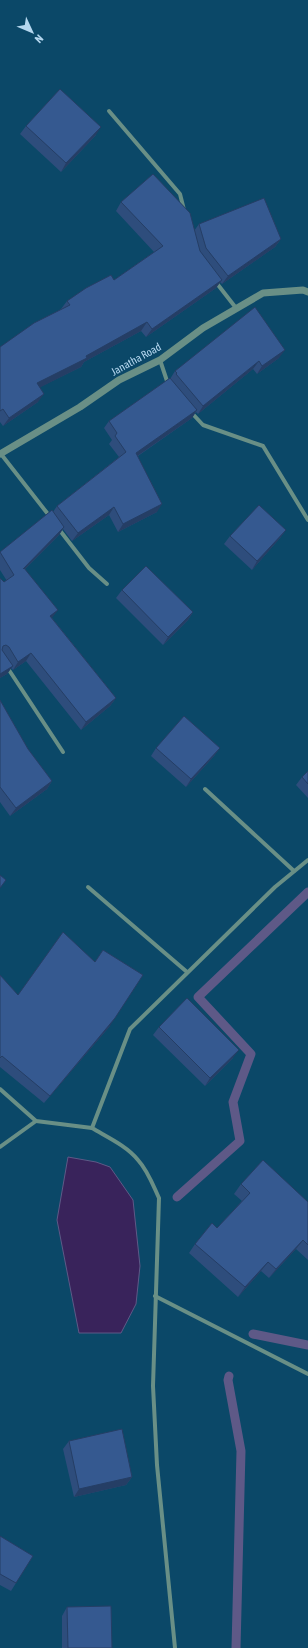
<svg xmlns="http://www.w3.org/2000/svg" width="308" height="1648" viewBox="0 0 308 1648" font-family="'Asap Condensed',sans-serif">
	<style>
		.water { fill: #39235b; stroke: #5e5987 }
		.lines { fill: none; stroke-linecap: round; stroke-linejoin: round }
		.stream { stroke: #5e5987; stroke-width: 9 }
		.minor { stroke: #698f86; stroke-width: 4 }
		.tertiary { stroke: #698f86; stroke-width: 7 }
		.wall { fill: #2e4d7c }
		.shaded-wall { fill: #253e65 }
		.building { fill: #355990; stroke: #253e65 }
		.labels { text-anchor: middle; stroke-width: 3; stroke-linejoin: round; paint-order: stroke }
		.street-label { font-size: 11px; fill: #b5d7ef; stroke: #0b4868 }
	</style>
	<rect width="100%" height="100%" fill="#0b4868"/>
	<path class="water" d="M 68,1157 L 96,1162 L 110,1167 L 133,1200 L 140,1266 L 136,1304 L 121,1333 L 79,1333 L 57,1220 Z"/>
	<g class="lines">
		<g class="stream">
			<path d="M 177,1197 L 240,1141 L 233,1102 L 251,1054 L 198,997 L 308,892"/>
			<path d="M 253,1334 L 308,1345"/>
			<path d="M 229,1376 L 228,1380 L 241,1451 L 236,1648"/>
		</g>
		<g class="minor">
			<path d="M 109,111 L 180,194 L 184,210"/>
			<path d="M 215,281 L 236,308"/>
			<path d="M 160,360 L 168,384"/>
			<path d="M 190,411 L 203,425 L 263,446 L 308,520"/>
			<path d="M 1,454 L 51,518"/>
			<path d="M 58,528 L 89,568 L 107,584"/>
			<path d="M 7,667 L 63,752"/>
			<path d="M 205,789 L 294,871"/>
			<path d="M 88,887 L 187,972"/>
			<path d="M 0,1089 L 36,1121 L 92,1128"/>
			<path d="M 0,1147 L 36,1121"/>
			<path d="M 155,1296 L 308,1374"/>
			<path d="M 175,1648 L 157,1465 L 153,1386 L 159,1198 C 153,1185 148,1171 138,1160 C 127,1146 107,1137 92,1128 L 130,1029 L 275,887 L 308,860"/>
		</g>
		<path class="tertiary" d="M 0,454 L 80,407 L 119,380 L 160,360 L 203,328 L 263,293 L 303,290 L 308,292"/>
	</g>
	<g class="wall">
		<path d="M 26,126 L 96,135 L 61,172 L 20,134 Z"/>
		<path d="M 121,202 L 194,231 L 199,224 L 281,239 L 275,247 L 222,284 L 220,282 L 216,288 L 146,337 L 141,331 L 84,362 L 81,367 L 40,387 L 38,402 L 3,426 L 0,422 L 0,347 L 61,309 L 67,301 L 114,280 L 154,252 L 116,211 Z"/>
		<path d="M 279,358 L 257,374 L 253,369 L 198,414 L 196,412 L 192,418 L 138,456 L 157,512 L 118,532 L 109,515 L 72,541 L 63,529 L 59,535 L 25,569 L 52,618 L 116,698 L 110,706 L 81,730 L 26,661 L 13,670 L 11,668 L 7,674 L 0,678 L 4,582 L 7,581 L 0,570 L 0,552 L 53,512 L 57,506 L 119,457 L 109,444 L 112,440 L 104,428 L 109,421 L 170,379 L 175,371 Z"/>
		<path d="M 286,530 L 280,538 L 252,570 L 224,544 L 230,536 Z"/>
		<path d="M 122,590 L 193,612 L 188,620 L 163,645 L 116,598 Z"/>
		<path d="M 0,700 L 28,749 L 52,781 L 47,789 L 10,816 L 0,802 Z"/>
		<path d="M 156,748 L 220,748 L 214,756 L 186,787 L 151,756 Z"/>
		<path d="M 308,771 L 308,798 L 296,785 L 302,777 Z"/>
		<path d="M 103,950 L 110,1026 L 44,1103 L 0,1067 L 0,975 L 18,995 L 95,962 Z"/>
		<path d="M 159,1027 L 233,1058 L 205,1086 L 153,1035 Z"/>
		<path d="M 241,1184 L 308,1202 L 308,1260 L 296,1249 L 269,1278 L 261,1271 L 238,1297 L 189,1253 L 195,1244 L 217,1228 L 242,1201 L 234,1194 Z"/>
		<path d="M 69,1441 L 132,1477 L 126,1485 L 74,1497 L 63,1449 Z"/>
		<path d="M 0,1536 L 16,1583 L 11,1591 L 0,1585 Z"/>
		<path d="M 67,1607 L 112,1648 L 62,1648 L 62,1616 Z"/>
	</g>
	<g class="shaded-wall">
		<path d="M 101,127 L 96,135 L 61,172 L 66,163 Z"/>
		<path d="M 281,239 L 275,247 L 222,284 L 228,276 Z"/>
		<path d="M 222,280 L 216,288 L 146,337 L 152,329 Z"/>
		<path d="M 147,322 L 141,331 L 84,362 L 81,367 L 31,392 L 37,383 Z"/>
		<path d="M 285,350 L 279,358 L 257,374 L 262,366 Z"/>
		<path d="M 259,361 L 253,369 L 198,414 L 203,406 Z"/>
		<path d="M 44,394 L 38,402 L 3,426 L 9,418 Z"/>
		<path d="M 197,410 L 192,418 L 130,461 L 136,453 Z"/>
		<path d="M 162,504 L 157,512 L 118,532 L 123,524 Z"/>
		<path d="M 114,507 L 109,515 L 72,541 L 78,533 Z"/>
		<path d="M 64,527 L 59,535 L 17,577 L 23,569 Z"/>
		<path d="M 286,530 L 280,538 L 252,570 L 257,561 Z"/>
		<path d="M 58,610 L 52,618 L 44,624 L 50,616 Z"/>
		<path d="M 193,612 L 188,620 L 163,645 L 168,637 Z"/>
		<path d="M 31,653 L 26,661 L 13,670 L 18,662 Z"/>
		<path d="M 13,666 L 7,674 L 0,678 L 0,674 Z"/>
		<path d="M 116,698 L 110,706 L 81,730 L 86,722 Z"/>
		<path d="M 220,748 L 214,756 L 186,787 L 191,779 Z"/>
		<path d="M 52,781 L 47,789 L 10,816 L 16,808 Z"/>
		<path d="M 115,1018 L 110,1026 L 44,1103 L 50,1096 Z"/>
		<path d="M 239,1050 L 233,1058 L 205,1086 L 210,1078 Z"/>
		<path d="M 303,1240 L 296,1249 L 269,1278 L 276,1269 Z"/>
		<path d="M 268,1262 L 261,1271 L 238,1297 L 245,1287 Z"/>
		<path d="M 132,1477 L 126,1485 L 74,1497 L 79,1489 Z"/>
	</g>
	<g class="building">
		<path d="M 60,89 L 101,127 L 66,163 L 26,126 Z"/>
		<path d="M 153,174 L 190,213 L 200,251 L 222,280 L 152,329 L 147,322 L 86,356 L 87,358 L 37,383 L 44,394 L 9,418 L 3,409 L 0,411 L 0,347 L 34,323 L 70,305 L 67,301 L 86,288 L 111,275 L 114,280 L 163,246 L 121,202 Z"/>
		<path d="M 264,198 L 281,239 L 228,276 L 206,248 L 199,224 Z"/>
		<path d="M 255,307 L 285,350 L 262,366 L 259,361 L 203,406 L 176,374 L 177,373 L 175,371 Z"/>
		<path d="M 170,378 L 197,410 L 136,453 L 162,504 L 123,524 L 114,507 L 78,533 L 57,506 L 126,452 L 115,436 L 117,433 L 109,421 Z"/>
		<path d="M 259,505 L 286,530 L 257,561 L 230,536 Z"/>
		<path d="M 52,510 L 64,527 L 23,569 L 24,568 L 58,610 L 50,616 L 116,698 L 86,722 L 31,653 L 18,662 L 9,647 L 6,645 L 3,646 L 2,650 L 13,666 L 0,674 L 0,578 L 4,582 L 14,575 L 0,552 Z"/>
		<path d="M 146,566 L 193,612 L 168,637 L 122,590 Z"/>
		<path d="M 0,700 L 28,749 L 52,781 L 16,808 L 0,787 Z"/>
		<path d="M 184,716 L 220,748 L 191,779 L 156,748 Z"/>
		<path d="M 308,771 L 308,784 L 302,777 Z"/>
		<path d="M 0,875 L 6,880 L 0,888 Z"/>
		<path d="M 63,932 L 95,962 L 103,950 L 143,975 L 115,1018 L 50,1096 L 2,1056 L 0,1058 L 0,975 L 18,995 Z"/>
		<path d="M 187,998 L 239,1050 L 210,1078 L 159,1027 Z"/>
		<path d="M 263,1160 L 308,1202 L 308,1245 L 303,1240 L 276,1269 L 268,1262 L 245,1287 L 195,1244 L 212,1223 L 217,1228 L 250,1193 L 241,1184 Z"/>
		<path d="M 122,1429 L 132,1477 L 79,1489 L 69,1441 Z"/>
		<path d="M 0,1536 L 33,1556 L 16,1583 L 0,1574 Z"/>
		<path d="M 111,1606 L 112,1648 L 68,1648 L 67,1607 Z"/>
	</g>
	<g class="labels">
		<g class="street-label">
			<text transform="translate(136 359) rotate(-29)" y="4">Janatha Road</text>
		</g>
	</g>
	<g transform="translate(32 32) rotate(134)" stroke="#0b4868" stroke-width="3" paint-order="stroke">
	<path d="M0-3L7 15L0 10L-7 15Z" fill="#b5d7ef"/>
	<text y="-6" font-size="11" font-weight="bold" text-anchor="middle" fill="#b5d7ef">N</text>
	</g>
</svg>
